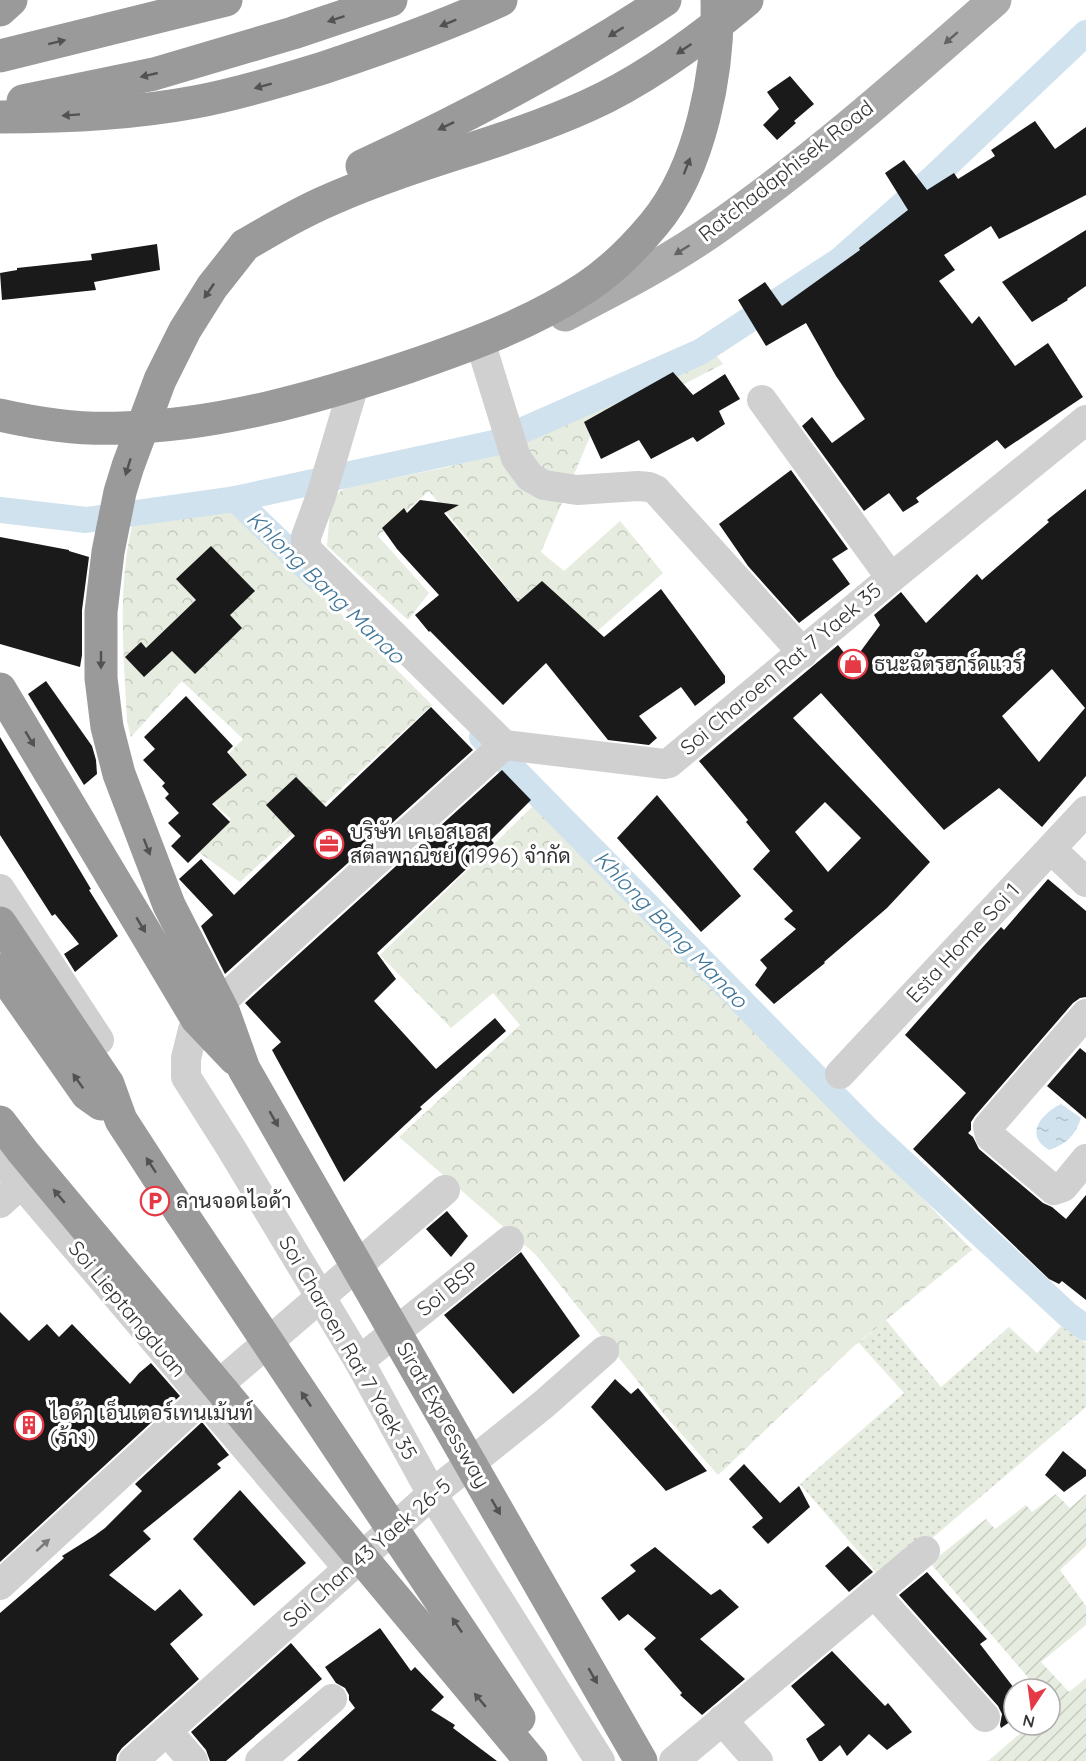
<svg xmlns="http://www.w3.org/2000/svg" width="1086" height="1761" viewBox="0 0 1086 1761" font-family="Quicksand,Sarabun,sans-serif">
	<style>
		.grass { fill: url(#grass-dots) }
		.forest { fill: url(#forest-crowns) }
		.garden { fill: url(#garden-furrows) }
		.water { fill: url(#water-ripples) }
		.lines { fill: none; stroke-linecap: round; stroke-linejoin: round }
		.canal { stroke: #cfe2ee; stroke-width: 26 }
		.building { fill: #1a1a1a; fill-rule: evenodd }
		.minor { stroke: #d0d0d0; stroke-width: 30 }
		.major { stroke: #ababab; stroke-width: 33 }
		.highway { stroke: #9a9a9a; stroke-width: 33 }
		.highway-bridge { stroke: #9a9a9a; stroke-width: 33 }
		.oneway { fill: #525252 }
		.oneway2 { fill: #636363 }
		.oneway3 { fill: #7a7a7a }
		.labels { text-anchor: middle; stroke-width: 6; stroke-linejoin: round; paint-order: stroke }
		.street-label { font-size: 21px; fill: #333; stroke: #fff }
		.poi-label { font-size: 21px; fill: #333; stroke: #fff; text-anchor: start }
		.water-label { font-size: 22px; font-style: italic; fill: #3f7597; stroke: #fff }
	</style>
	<defs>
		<pattern id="grass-dots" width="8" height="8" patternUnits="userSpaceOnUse" patternTransform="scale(1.5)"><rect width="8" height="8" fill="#e6ecdf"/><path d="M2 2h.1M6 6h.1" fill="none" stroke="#c6cbc0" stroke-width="1.8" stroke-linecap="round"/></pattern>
		<pattern id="forest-crowns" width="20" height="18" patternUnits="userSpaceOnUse" patternTransform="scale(1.5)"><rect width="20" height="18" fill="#e6ecdf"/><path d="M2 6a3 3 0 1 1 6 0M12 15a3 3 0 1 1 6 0" fill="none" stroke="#c6cbc0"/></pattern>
		<pattern id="garden-furrows" width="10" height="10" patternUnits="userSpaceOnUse" patternTransform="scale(1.5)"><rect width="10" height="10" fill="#e6ecdf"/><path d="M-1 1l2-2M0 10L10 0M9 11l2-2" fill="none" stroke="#c6cbc0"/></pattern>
		<pattern id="water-ripples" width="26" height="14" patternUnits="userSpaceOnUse" patternTransform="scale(1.5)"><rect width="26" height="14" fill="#cfe2ee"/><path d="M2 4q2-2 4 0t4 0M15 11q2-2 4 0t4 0" fill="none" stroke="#b2c2cd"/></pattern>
	</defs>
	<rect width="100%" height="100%" fill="#fff"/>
	<path class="grass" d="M 886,1320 L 941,1387 L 1009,1327 L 1037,1353 L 1061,1326 L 1086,1343 L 1086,1407 L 883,1580 L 800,1484 L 904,1393 L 859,1343 Z"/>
	<g class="forest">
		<path d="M 716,355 L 723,364 L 592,432 L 541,552 L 564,571 L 620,521 L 663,573 L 593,635 L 526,611 L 429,491 L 378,536 L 429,593 L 408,620 L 327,546 L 331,498 L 345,488 L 448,467 L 497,451 L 539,432 L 580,417 Z"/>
		<path d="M 219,510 L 240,513 L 432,705 L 240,882 L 197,851 L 231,819 L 209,800 L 207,777 L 243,739 L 182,681 L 131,737 L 127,721 C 124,657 117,590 132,526 Z"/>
		<path d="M 534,805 L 815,1085 L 972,1250 L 853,1347 L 718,1475 L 669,1420 L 535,1254 L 399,1137 L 520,1025 L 493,993 L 451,1028 L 380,955 Z"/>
	</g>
	<path class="garden" d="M 1056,1494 L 1070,1508 L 1086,1494 L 1086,1546 L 1060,1570 L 1086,1606 L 1086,1625 L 1041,1662 L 1069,1692 L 1086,1678 L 1086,1761 L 988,1761 L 1030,1725 L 1050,1725 L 1050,1708 L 1053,1706 L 1050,1703 L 1050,1689 L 1038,1689 L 930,1563 L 986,1519 L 995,1529 L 1026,1505 L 1032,1512 Z"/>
	<path class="water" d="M 1061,1104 L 1081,1118 C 1075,1136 1066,1144 1049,1150 C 1023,1135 1042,1113 1061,1104 Z"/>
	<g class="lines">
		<g class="canal">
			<path d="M 235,499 L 317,578"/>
			<path d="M 0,510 L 86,520 L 235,499 L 494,443 L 700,352 L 840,260 L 934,177 L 1086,33"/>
			<path d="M 482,737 L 868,1130 L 1068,1315 L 1086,1328"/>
		</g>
	</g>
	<g class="building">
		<path d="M 790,76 L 814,104 L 794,121 L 796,123 L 777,140 L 763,125 L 779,109 L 767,92 Z"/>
		<path d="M 1035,121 L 1055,149 L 1086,127 L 1086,195 L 999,239 L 991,226 L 944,255 L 955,270 L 939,281 L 972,324 L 979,316 L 1015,366 L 1048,343 L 1083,397 L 1005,449 L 997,440 L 916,498 L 919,502 L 903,512 L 889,493 L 864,511 L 802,426 L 812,417 L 832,443 L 865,419 L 836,376 L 806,323 L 766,346 L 738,300 L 765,282 L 782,306 L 860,250 L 859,248 L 908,210 L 885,173 L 904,160 L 927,190 L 954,173 L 958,179 L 995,156 L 991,150 Z"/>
		<path d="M 1086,230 L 1086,286 L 1067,299 L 1068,300 L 1032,322 L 1002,282 Z"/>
		<path d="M 157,244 L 160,270 L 94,282 L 96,290 L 2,300 L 0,273 L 17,270 L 17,268 L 92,260 L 91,254 Z"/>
		<path d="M 673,372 L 693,395 L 725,374 L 740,399 L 719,411 L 725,424 L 697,442 L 693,437 L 651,459 L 639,440 L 601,459 L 584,422 Z"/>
		<path d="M 791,470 L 848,549 L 832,559 L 850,584 L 799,623 L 748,566 L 719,524 Z"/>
		<path d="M 1086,489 L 1086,776 L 1042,827 L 999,788 L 944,830 L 821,693 L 793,718 L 930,862 L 887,908 L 824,962 L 825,963 L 774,1004 L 755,985 L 767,968 L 760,960 L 796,929 L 784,919 L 793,911 L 753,869 L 770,851 L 746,822 L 748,820 L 699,761 L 838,645 L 852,663 L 880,625 L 874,615 L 901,592 L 926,623 L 977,574 L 982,580 L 1049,522 L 1047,520 ZM 1052,669 L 1085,708 L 1039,762 L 1002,716 ZM 825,802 L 861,838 L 828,872 L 795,832 Z"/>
		<path d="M 420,500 L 459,505 L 444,513 L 518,602 L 542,581 L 604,637 L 661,589 L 725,676 L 725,683 L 695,706 L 681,687 L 639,716 L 657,738 L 649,745 L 608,740 L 546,663 L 503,705 L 430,631 L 429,632 L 415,615 L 439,595 L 397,549 L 382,528 L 404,508 L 407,513 Z"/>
		<path d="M 0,537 L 69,550 L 69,551 L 89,557 L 82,610 L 82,655 L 80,667 L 0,644 Z"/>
		<path d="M 211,546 L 255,591 L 230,615 L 242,628 L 195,674 L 172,651 L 144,677 L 125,657 L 141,642 L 146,648 L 196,600 L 176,579 Z"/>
		<path d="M 46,681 L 92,746 L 96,760 L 97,774 L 84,785 L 28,694 Z"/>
		<path d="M 186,696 L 233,746 L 227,752 L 247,775 L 212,804 L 230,822 L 188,863 L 171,846 L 181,836 L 168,823 L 179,813 L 165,798 L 169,794 L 162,786 L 165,783 L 143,760 L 155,749 L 144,737 Z"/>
		<path d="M 431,707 L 473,750 L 225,974 L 201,926 L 213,915 L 179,879 L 201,859 L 234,895 L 295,836 L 266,805 L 296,777 L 326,807 Z"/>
		<path d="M 0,737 L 91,889 L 89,890 L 118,936 L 75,972 L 64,954 L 79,944 L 55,914 L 52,916 L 0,835 Z"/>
		<path d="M 502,770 L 531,800 L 491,840 L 494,843 L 377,953 L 396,979 L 374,1001 L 436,1069 L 495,1018 L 506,1031 L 420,1107 L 422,1109 L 344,1182 L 272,1050 L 281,1042 L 245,1003 Z"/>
		<path d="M 657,795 L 741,896 L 701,932 L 617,838 Z"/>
		<path d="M 1048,879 L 1086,911 L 1086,997 L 1080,998 L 1073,1003 L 975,1116 L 971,1122 L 971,1130 L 968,1133 L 973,1137 L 979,1149 L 1043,1203 L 1052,1207 L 1066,1219 L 1086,1195 L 1086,1300 L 1062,1281 L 1059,1284 L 1049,1279 L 913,1149 L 966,1093 L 905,1035 L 981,949 L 1001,927 L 1004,930 Z"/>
		<path d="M 1080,1048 L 1086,1053 L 1086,1119 L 1047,1086 Z"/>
		<path d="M 447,1211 L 468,1236 L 451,1257 L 426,1229 Z"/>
		<path d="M 521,1252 L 580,1336 L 513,1394 L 444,1315 Z"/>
		<path d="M 0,1312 L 29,1341 L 47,1324 L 59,1337 L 72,1324 L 130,1384 L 139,1373 L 151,1363 L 180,1396 L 0,1562 Z"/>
		<path d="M 615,1379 L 631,1394 L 638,1388 L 707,1471 L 666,1491 L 591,1407 Z"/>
		<path d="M 202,1422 L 229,1455 L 217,1464 L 221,1468 L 143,1531 L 151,1539 L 109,1575 L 155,1611 L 180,1589 L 203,1615 L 170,1644 L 199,1679 L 122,1748 L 117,1755 L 116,1761 L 0,1761 L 0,1613 L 64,1558 L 62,1556 L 94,1536 L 105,1528 L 142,1491 L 135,1484 Z"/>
		<path d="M 1063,1451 L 1086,1470 L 1086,1476 L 1064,1492 L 1045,1475 Z"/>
		<path d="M 744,1464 L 780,1503 L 799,1486 L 810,1507 L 768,1544 L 752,1527 L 763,1518 L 729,1479 Z"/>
		<path d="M 240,1490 L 306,1563 L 254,1606 L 193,1539 Z"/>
		<path d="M 848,1546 L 873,1572 L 849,1592 L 825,1566 Z"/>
		<path d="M 655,1547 L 711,1595 L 720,1589 L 739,1607 L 700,1639 L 745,1679 L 702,1715 L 680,1695 L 682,1693 L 644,1649 L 656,1638 L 628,1614 L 619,1621 L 601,1598 L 636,1571 L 630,1565 Z"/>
		<path d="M 927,1572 L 987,1639 L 980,1644 L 1014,1688 L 1014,1719 L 1001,1728 L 1000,1725 L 1002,1714 L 998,1706 L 899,1595 Z"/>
		<path d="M 380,1628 L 411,1671 L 415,1667 L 444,1697 L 431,1710 L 455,1725 L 453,1728 L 497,1761 L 297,1761 L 355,1708 L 349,1700 L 349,1695 L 345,1688 L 336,1683 L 325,1667 Z"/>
		<path d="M 291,1643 L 322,1679 L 226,1761 L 210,1761 L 206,1750 L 191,1732 Z"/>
		<path d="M 832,1651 L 885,1706 L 888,1703 L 912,1732 L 887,1750 L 869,1734 L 847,1756 L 840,1745 L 822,1761 L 819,1761 L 806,1739 L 825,1725 L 791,1686 Z"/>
	</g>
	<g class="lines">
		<g class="minor">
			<path d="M 483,351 L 516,458 L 530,477 L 544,485 L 577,490 L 638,486 L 649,487 L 656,490 L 803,653"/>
			<path d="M 351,395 L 321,496 L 306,537 L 306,545 L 308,551 L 504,745"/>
			<path d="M 762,400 L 891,578"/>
			<path d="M 1051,849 L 1086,882"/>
			<path d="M 0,889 L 99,1040"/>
			<path d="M 1086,1014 L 988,1127 L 990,1136 L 1054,1190 L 1063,1187 L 1086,1159"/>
			<path d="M 840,1074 L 1086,811"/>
			<path d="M 0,1158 L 348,1568"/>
			<path d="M 0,1203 L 21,1184"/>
			<path d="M 359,1361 L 509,1241"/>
			<path d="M 0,1585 L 203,1398 L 445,1190"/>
			<path d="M 874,1593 L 985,1717"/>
			<path d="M 722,1720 L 758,1761"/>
			<path d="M 167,1731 L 193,1761"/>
			<path d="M 133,1761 L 432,1494 L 544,1404 L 604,1351"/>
			<path d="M 260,1761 L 332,1699"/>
			<path d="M 600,1761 L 432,1494 L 359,1361 L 231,1148 L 186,1077 L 186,1058 L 193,1030 L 239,985 L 504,745 L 664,764 L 669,763 L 891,578 L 1086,420"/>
			<path d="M 674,1761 L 925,1551"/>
		</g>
		<path class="major" d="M 565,315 C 617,288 670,261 719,226 C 816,158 906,78 995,0"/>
		<g class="highway">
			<path d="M 0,10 L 11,0"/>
			<path d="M 0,56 L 226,0"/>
			<path d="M 23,101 L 154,74 L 293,33 L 391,0"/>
			<path d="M 0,117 C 65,117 131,114 195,102 C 238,94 281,81 323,68 C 383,48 443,27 501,0"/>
			<path d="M 362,166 C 467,117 569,64 665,0"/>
			<path d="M 245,245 C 274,228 303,211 334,198 C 416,162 505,143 587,106 C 645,80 698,41 747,0"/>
			<path d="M 0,923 L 108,1084 L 121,1120 L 180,1211"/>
			<path d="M 0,970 L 87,1094 L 101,1104"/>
		</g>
		<g class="highway-bridge">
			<path d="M 245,245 L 212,287 L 185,330 L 160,380 L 128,466 L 120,492 L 108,552 L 101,612 L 101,678 L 107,727 L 119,774 L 169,905 L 224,1013 L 244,1069 L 641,1761"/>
			<path d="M 0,415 C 40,424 80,430 122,428 C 220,425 315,398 408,367 C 469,346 530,324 585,288 C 611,271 634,248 654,224 C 701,168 719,71 717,0"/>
			<path d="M 0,689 L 197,1019 L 235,1059"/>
			<path d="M 0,1122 L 23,1152 L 531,1761"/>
			<path d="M 180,1211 L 519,1718"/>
		</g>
	</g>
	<defs><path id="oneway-solid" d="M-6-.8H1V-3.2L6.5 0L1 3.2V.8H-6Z" transform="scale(1.5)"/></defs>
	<g class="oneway">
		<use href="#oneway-solid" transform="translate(336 19) rotate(162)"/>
		<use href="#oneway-solid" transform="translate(448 23) rotate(158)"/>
		<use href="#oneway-solid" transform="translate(616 32) rotate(148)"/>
		<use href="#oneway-solid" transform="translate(57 42) rotate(-14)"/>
		<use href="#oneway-solid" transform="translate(684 49) rotate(146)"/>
		<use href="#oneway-solid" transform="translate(149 75) rotate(167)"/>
		<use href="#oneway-solid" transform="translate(263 86) rotate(165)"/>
		<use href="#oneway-solid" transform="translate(71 115) rotate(176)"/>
		<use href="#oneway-solid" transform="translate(446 126) rotate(154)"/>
		<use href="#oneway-solid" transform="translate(687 166) rotate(-69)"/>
		<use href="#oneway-solid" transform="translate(209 291) rotate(124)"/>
		<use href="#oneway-solid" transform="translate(128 467) rotate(107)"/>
		<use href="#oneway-solid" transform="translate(101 660) rotate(90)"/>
		<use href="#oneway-solid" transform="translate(30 739) rotate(59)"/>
		<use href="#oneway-solid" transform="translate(147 847) rotate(69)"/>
		<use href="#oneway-solid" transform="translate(141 925) rotate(59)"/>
		<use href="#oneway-solid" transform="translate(78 1081) rotate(-125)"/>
		<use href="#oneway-solid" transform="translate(274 1119) rotate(60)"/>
		<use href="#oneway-solid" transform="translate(151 1165) rotate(-123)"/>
		<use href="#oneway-solid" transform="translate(59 1196) rotate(-130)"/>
		<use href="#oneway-solid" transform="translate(306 1399) rotate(-124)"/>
		<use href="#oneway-solid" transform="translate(496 1507) rotate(60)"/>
		<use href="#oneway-solid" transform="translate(457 1625) rotate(-124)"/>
		<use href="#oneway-solid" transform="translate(593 1676) rotate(60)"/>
		<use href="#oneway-solid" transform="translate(480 1700) rotate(-130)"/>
	</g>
	<g class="oneway2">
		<use href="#oneway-solid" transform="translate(951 38) rotate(139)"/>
		<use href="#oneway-solid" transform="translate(682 250) rotate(148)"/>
	</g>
	<use class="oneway3" href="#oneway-solid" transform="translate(43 1545) rotate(-42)"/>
	<defs>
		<g id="shop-ring" transform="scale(1.5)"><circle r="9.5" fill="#fff" stroke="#e63946" stroke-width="1.5"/><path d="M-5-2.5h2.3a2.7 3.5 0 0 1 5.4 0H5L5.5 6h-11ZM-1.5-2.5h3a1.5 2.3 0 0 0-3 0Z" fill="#e63946"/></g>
		<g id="office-ring" transform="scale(1.5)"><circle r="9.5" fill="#fff" stroke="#e63946" stroke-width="1.5"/><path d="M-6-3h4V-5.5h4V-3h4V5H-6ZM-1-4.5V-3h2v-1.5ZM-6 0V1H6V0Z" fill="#e63946"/></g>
		<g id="parking-ring" transform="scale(1.5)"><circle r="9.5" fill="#fff" stroke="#e63946" stroke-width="1.5"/><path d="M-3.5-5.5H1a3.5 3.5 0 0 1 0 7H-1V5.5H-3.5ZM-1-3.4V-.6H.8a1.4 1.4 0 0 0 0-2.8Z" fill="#e63946"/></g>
		<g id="building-ring" transform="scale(1.5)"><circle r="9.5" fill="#fff" stroke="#e63946" stroke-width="1.5"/><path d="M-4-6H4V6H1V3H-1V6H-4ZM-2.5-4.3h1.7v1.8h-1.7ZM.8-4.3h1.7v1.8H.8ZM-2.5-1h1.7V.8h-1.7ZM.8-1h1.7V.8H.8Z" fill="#e63946"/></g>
	</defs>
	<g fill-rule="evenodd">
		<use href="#shop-ring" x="853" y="664"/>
		<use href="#office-ring" x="329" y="844"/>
		<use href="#parking-ring" x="155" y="1201"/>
		<use href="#building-ring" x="29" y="1425"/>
	</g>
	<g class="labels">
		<g class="street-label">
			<text transform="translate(786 171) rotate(-38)" y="7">Ratchadaphisek Road</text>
			<text transform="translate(781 669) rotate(-40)" y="7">Soi Charoen Rat 7 Yaek 35</text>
			<text transform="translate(963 943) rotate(-47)" y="7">Esta Home Soi 1</text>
			<text transform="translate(448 1289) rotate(-39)" y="7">Soi BSP</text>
			<text transform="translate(127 1309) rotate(50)" y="7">Soi Lieptangduan</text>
			<text transform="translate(348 1348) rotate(60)" y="7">Soi Charoen Rat 7 Yaek 35</text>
			<text transform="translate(443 1415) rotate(60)" y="7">Sirat Expressway</text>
			<text transform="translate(367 1553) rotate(-41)" y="7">Soi Chan 43 Yaek 26-5</text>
		</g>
		<g class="poi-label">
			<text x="874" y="671">ธนะฉัตรฮาร์ดแวร์</text>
			<text x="350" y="839">บริษัท เคเอสเอส<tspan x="350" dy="24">สตีลพาณิชย์ (1996) จำกัด</tspan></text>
			<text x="176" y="1208">ลานจอดไอด้า</text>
			<text x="50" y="1420">ไอด้า เอ็นเตอร์เทนเม้นท์<tspan x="50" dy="24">(ร้าง)</tspan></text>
		</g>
		<g class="water-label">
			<text transform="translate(326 587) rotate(44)" y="8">Khlong Bang Manao</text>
			<text transform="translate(671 929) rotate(46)" y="8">Khlong Bang Manao</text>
		</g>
	</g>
	<g transform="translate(1032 1707) rotate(193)"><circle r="28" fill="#ffffff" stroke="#adadad" stroke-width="1.5"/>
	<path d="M0-4.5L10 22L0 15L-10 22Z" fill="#e63946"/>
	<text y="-9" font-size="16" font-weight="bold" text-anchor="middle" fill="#333333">N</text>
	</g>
</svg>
